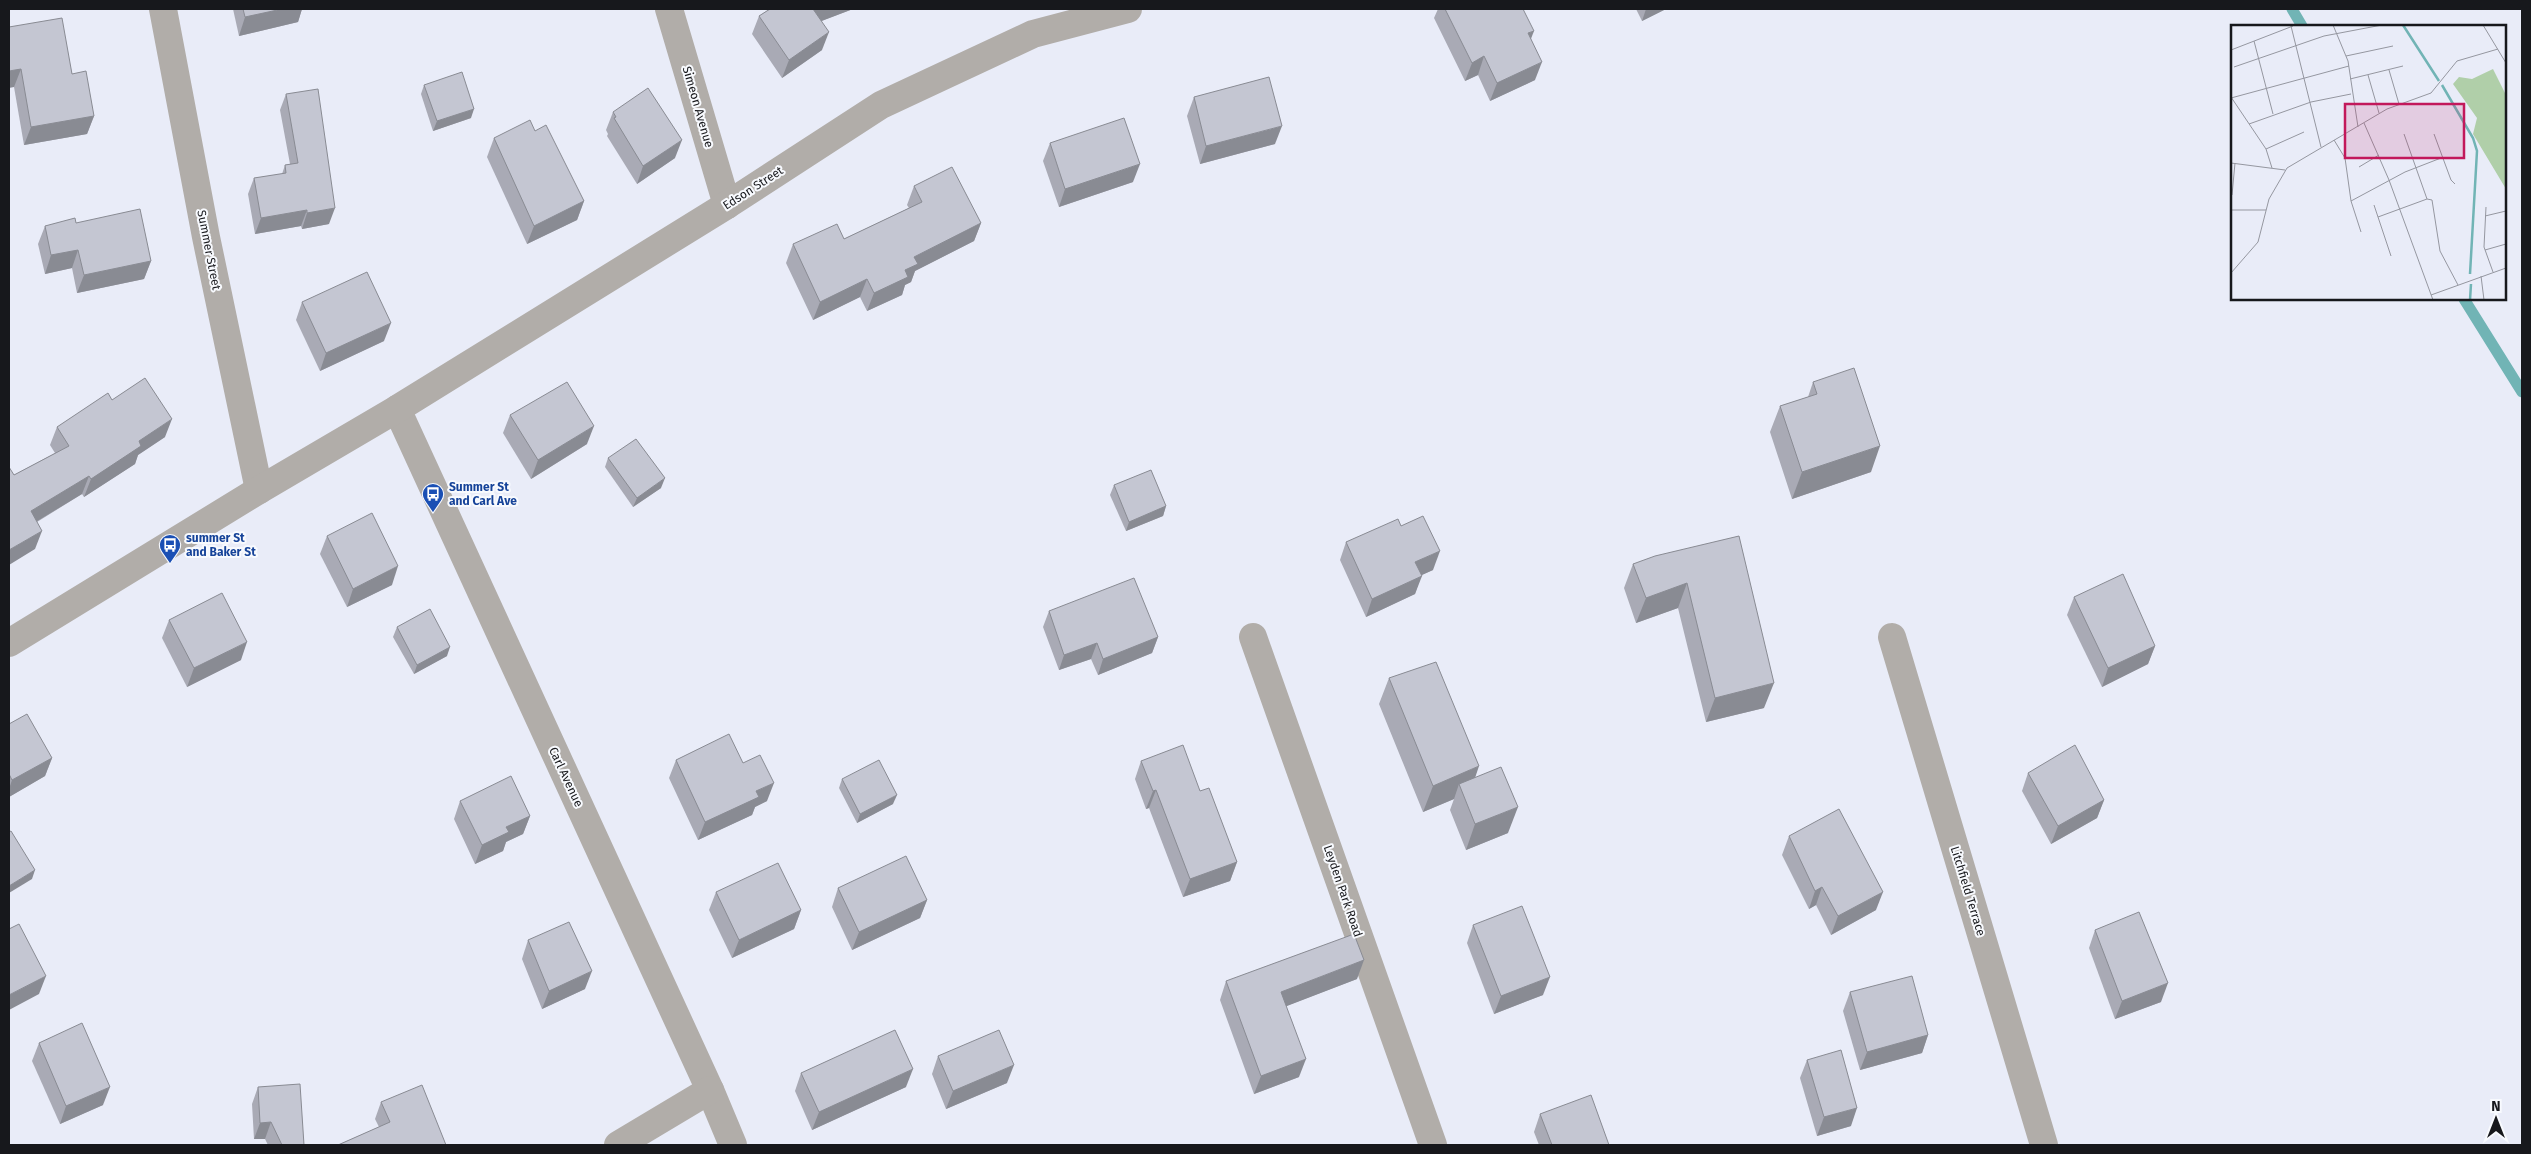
<svg xmlns="http://www.w3.org/2000/svg" width="2531" height="1154" viewBox="0 0 2531 1154" font-family="'Fira Sans',sans-serif">
	<style>
		.lines { fill: none; stroke-linecap: round; stroke-linejoin: round }
		.stream { stroke: #71b4b5; stroke-width: 11 }
		.minor { stroke: #b1ada9; stroke-width: 28 }
		.wall { fill: #a9aab5 }
		.shaded-wall { fill: #898b93 }
		.building { fill: #c4c6d2; stroke: #898b93 }
		.labels { text-anchor: middle; stroke-width: 4; stroke-linejoin: round; paint-order: stroke }
		.street-label { font-size: 12px; fill: #17181c; stroke: #f8fafe }
		.transit-label { font-size: 12px; font-weight: bold; fill: #164399; stroke: #f8fafe; text-anchor: start }
		.inset-river { fill: none; stroke: #71b4b5; stroke-width: 2.5 }
		.inset-road { fill: none; stroke: #9597a0; stroke-width: 1 }
		.view { fill: #c2185b; fill-opacity: 0.15; stroke: #c2185b; stroke-width: 2.5 }
		.inset-edge { fill: none; stroke: #17181c; stroke-width: 2.5 }
	</style>
	<rect width="100%" height="100%" fill="#e9ecf8"/>
	<g class="lines">
		<g class="stream">
			<path d="M 2292,9 L 2302,26"/>
			<path d="M 2464,299 L 2522,392"/>
		</g>
		<g class="minor">
			<path d="M 163,9 L 206,237 L 259,490"/>
			<path d="M 669,9 L 727,205"/>
			<path d="M 397,409 L 710,1090 L 733,1145"/>
			<path d="M 1253,637 L 1433,1145"/>
			<path d="M 1892,637 L 2044,1145"/>
			<path d="M 9,643 L 259,490 L 397,409 L 727,205 L 881,105 L 1033,34 L 1128,9"/>
			<path d="M 618,1145 L 710,1090"/>
		</g>
	</g>
	<g class="wall">
		<path d="M 233,9 L 302,9 L 298,22 L 239,36 Z"/>
		<path d="M 770,9 L 853,9 L 821,21 L 822,50 L 782,78 L 752,34 L 759,16 Z"/>
		<path d="M 1438,9 L 1523,9 L 1531,38 L 1535,80 L 1490,101 L 1478,75 L 1465,81 L 1434,18 Z"/>
		<path d="M 1636,9 L 1666,9 L 1642,21 Z"/>
		<path d="M 9,27 L 72,74 L 94,116 L 87,134 L 24,145 L 14,87 Z"/>
		<path d="M 424,85 L 471,118 L 433,131 L 421,94 Z"/>
		<path d="M 286,94 L 329,224 L 302,229 L 301,226 L 255,234 L 248,194 L 254,178 L 282,174 L 285,165 L 290,164 L 280,110 Z"/>
		<path d="M 1194,97 L 1275,144 L 1200,164 L 1187,116 Z"/>
		<path d="M 613,112 L 675,158 L 637,184 L 607,136 L 608,134 L 606,130 Z"/>
		<path d="M 535,131 L 584,201 L 577,220 L 527,244 L 487,157 L 494,138 Z"/>
		<path d="M 1050,143 L 1133,182 L 1059,207 L 1043,161 Z"/>
		<path d="M 914,186 L 981,223 L 974,241 L 915,271 L 911,282 L 905,285 L 902,295 L 867,311 L 860,297 L 813,320 L 786,263 L 793,244 L 844,239 L 909,208 L 907,205 Z"/>
		<path d="M 76,223 L 151,261 L 144,279 L 77,293 L 72,268 L 45,274 L 38,244 L 45,226 Z"/>
		<path d="M 302,302 L 384,341 L 320,371 L 296,320 Z"/>
		<path d="M 1813,382 L 1871,472 L 1792,499 L 1770,432 L 1780,406 L 1808,397 Z"/>
		<path d="M 112,400 L 165,437 L 138,455 L 135,464 L 84,497 L 82,494 L 37,522 L 35,549 L 14,475 L 55,453 L 50,445 L 57,427 Z"/>
		<path d="M 510,415 L 587,444 L 531,479 L 503,433 Z"/>
		<path d="M 608,458 L 661,488 L 633,507 L 605,467 Z"/>
		<path d="M 1114,485 L 1166,506 L 1163,516 L 1126,531 L 1110,495 Z"/>
		<path d="M 1401,526 L 1433,570 L 1421,575 L 1415,594 L 1366,617 L 1340,560 L 1346,542 Z"/>
		<path d="M 327,536 L 392,585 L 347,607 L 320,554 Z"/>
		<path d="M 1739,536 L 1764,708 L 1706,722 L 1678,608 L 1636,623 L 1624,588 L 1633,564 Z"/>
		<path d="M 2074,597 L 2155,646 L 2148,664 L 2102,687 L 2067,615 Z"/>
		<path d="M 1049,611 L 1158,637 L 1152,653 L 1098,675 L 1091,659 L 1059,670 L 1043,627 Z"/>
		<path d="M 169,620 L 241,660 L 187,687 L 162,638 Z"/>
		<path d="M 397,627 L 447,656 L 414,674 L 393,637 Z"/>
		<path d="M 1389,678 L 1475,777 L 1508,833 L 1466,850 L 1450,810 L 1454,799 L 1423,812 L 1379,704 Z"/>
		<path d="M 9,724 L 52,758 L 45,776 L 9,797 Z"/>
		<path d="M 676,760 L 743,763 L 767,801 L 755,807 L 752,815 L 698,840 L 669,778 Z"/>
		<path d="M 1141,761 L 1200,791 L 1237,862 L 1230,881 L 1183,897 L 1149,808 L 1146,809 L 1135,779 Z"/>
		<path d="M 2028,773 L 2104,800 L 2097,818 L 2051,844 L 2022,791 Z"/>
		<path d="M 842,779 L 893,804 L 857,823 L 839,788 Z"/>
		<path d="M 460,801 L 530,816 L 523,834 L 506,842 L 503,851 L 475,864 L 454,819 Z"/>
		<path d="M 1789,836 L 1876,910 L 1831,935 L 1816,905 L 1809,909 L 1782,855 Z"/>
		<path d="M 838,888 L 927,900 L 920,918 L 852,950 L 832,907 Z"/>
		<path d="M 716,892 L 801,910 L 794,929 L 732,958 L 709,910 Z"/>
		<path d="M 1473,925 L 1543,995 L 1494,1014 L 1467,943 Z"/>
		<path d="M 2095,930 L 2161,1002 L 2115,1019 L 2089,948 Z"/>
		<path d="M 528,940 L 585,989 L 542,1009 L 522,959 Z"/>
		<path d="M 1357,979 L 1286,1006 L 1299,1077 L 1254,1094 L 1220,1000 L 1226,981 Z"/>
		<path d="M 1850,992 L 1928,1035 L 1922,1053 L 1860,1070 L 1843,1011 Z"/>
		<path d="M 39,1043 L 103,1105 L 60,1124 L 32,1061 Z"/>
		<path d="M 938,1056 L 1007,1083 L 946,1109 L 932,1074 Z"/>
		<path d="M 1807,1060 L 1851,1126 L 1817,1136 L 1800,1078 Z"/>
		<path d="M 801,1073 L 906,1087 L 812,1130 L 795,1091 Z"/>
		<path d="M 258,1087 L 304,1145 L 268,1145 L 265,1139 L 254,1139 L 252,1104 Z"/>
		<path d="M 381,1102 L 446,1145 L 338,1145 L 379,1127 L 375,1119 Z"/>
		<path d="M 1540,1114 L 1609,1145 L 1539,1145 L 1534,1132 Z"/>
	</g>
	<g class="shaded-wall">
		<path d="M 282,9 L 302,9 L 298,22 L 239,36 L 245,17 Z"/>
		<path d="M 813,9 L 853,9 L 806,27 Z"/>
		<path d="M 1646,9 L 1666,9 L 1642,21 Z"/>
		<path d="M 1534,31 L 1527,49 L 1528,33 Z"/>
		<path d="M 829,32 L 822,50 L 782,78 L 789,60 Z"/>
		<path d="M 1484,56 L 1478,75 L 1465,81 L 1472,63 Z"/>
		<path d="M 1542,62 L 1535,80 L 1490,101 L 1497,83 Z"/>
		<path d="M 21,69 L 14,87 L 9,88 L 9,71 Z"/>
		<path d="M 474,109 L 471,118 L 433,131 L 437,121 Z"/>
		<path d="M 94,116 L 87,134 L 24,145 L 31,127 Z"/>
		<path d="M 1282,126 L 1275,144 L 1200,164 L 1206,146 Z"/>
		<path d="M 682,140 L 675,158 L 637,184 L 643,166 Z"/>
		<path d="M 1140,164 L 1133,182 L 1059,207 L 1065,189 Z"/>
		<path d="M 584,201 L 577,220 L 527,244 L 534,226 Z"/>
		<path d="M 335,208 L 329,224 L 302,229 L 307,213 Z"/>
		<path d="M 307,210 L 301,226 L 255,234 L 261,218 Z"/>
		<path d="M 981,223 L 974,241 L 915,271 L 911,282 L 905,285 L 902,295 L 867,311 L 874,293 L 914,257 Z"/>
		<path d="M 78,250 L 72,268 L 45,274 L 51,255 Z"/>
		<path d="M 151,261 L 144,279 L 77,293 L 84,275 Z"/>
		<path d="M 867,279 L 860,297 L 813,320 L 820,302 Z"/>
		<path d="M 391,323 L 384,341 L 320,371 L 326,353 Z"/>
		<path d="M 172,419 L 165,437 L 138,455 L 135,464 L 84,497 L 91,479 L 139,441 Z"/>
		<path d="M 594,426 L 587,444 L 531,479 L 538,460 Z"/>
		<path d="M 1880,446 L 1871,472 L 1792,499 L 1802,472 Z"/>
		<path d="M 89,476 L 82,494 L 24,529 L 31,511 Z"/>
		<path d="M 665,478 L 661,488 L 633,507 L 637,498 Z"/>
		<path d="M 1166,506 L 1163,516 L 1126,531 L 1129,522 Z"/>
		<path d="M 42,531 L 35,549 L 9,565 L 9,550 Z"/>
		<path d="M 1440,551 L 1433,570 L 1409,581 L 1415,562 Z"/>
		<path d="M 398,566 L 392,585 L 347,607 L 353,589 Z"/>
		<path d="M 1422,576 L 1415,594 L 1366,617 L 1372,599 Z"/>
		<path d="M 1687,583 L 1678,608 L 1636,623 L 1646,598 Z"/>
		<path d="M 1158,637 L 1152,653 L 1098,675 L 1103,659 Z"/>
		<path d="M 247,642 L 241,660 L 187,687 L 194,668 Z"/>
		<path d="M 1097,643 L 1091,659 L 1059,670 L 1064,655 Z"/>
		<path d="M 2155,646 L 2148,664 L 2102,687 L 2108,668 Z"/>
		<path d="M 450,647 L 447,656 L 414,674 L 417,665 Z"/>
		<path d="M 1774,683 L 1764,708 L 1706,722 L 1715,698 Z"/>
		<path d="M 52,758 L 45,776 L 9,797 L 9,789 L 12,780 Z"/>
		<path d="M 1479,766 L 1470,793 L 1459,784 L 1454,799 L 1423,812 L 1433,786 Z"/>
		<path d="M 774,783 L 767,801 L 755,807 L 752,815 L 698,840 L 705,822 L 756,791 Z"/>
		<path d="M 1156,790 L 1149,808 L 1146,809 L 1153,791 Z"/>
		<path d="M 897,795 L 893,804 L 857,823 L 860,814 Z"/>
		<path d="M 2104,800 L 2097,818 L 2051,844 L 2058,826 Z"/>
		<path d="M 1518,807 L 1508,833 L 1466,850 L 1475,824 Z"/>
		<path d="M 530,816 L 523,834 L 506,842 L 503,851 L 475,864 L 482,845 L 506,827 Z"/>
		<path d="M 1237,862 L 1230,881 L 1183,897 L 1190,879 Z"/>
		<path d="M 35,870 L 32,879 L 9,893 L 9,886 Z"/>
		<path d="M 1822,887 L 1816,905 L 1809,909 L 1815,891 Z"/>
		<path d="M 1883,892 L 1876,910 L 1831,935 L 1838,916 Z"/>
		<path d="M 927,900 L 920,918 L 852,950 L 859,932 Z"/>
		<path d="M 801,910 L 794,929 L 732,958 L 739,940 Z"/>
		<path d="M 1364,960 L 1357,979 L 1274,1011 L 1281,992 Z"/>
		<path d="M 592,971 L 585,989 L 542,1009 L 549,991 Z"/>
		<path d="M 46,976 L 39,994 L 9,1010 L 9,995 Z"/>
		<path d="M 1550,977 L 1543,995 L 1494,1014 L 1501,996 Z"/>
		<path d="M 2168,983 L 2161,1002 L 2115,1019 L 2122,1001 Z"/>
		<path d="M 1928,1035 L 1922,1053 L 1860,1070 L 1867,1052 Z"/>
		<path d="M 1306,1059 L 1299,1077 L 1254,1094 L 1261,1076 Z"/>
		<path d="M 1014,1065 L 1007,1083 L 946,1109 L 953,1091 Z"/>
		<path d="M 913,1069 L 906,1087 L 812,1130 L 819,1112 Z"/>
		<path d="M 110,1087 L 103,1105 L 60,1124 L 66,1106 Z"/>
		<path d="M 1857,1108 L 1851,1126 L 1817,1136 L 1824,1117 Z"/>
		<path d="M 271,1122 L 265,1139 L 254,1139 L 260,1123 Z"/>
	</g>
	<g class="building">
		<path d="M 243,9 L 282,9 L 245,17 Z"/>
		<path d="M 770,9 L 813,9 L 829,32 L 789,60 L 759,16 Z"/>
		<path d="M 1445,9 L 1523,9 L 1534,31 L 1528,33 L 1542,62 L 1497,83 L 1484,56 L 1472,63 Z"/>
		<path d="M 62,18 L 72,74 L 86,71 L 94,116 L 31,127 L 21,69 L 9,71 L 9,27 Z"/>
		<path d="M 462,72 L 474,109 L 437,121 L 424,85 Z"/>
		<path d="M 1269,77 L 1282,126 L 1206,146 L 1194,97 Z"/>
		<path d="M 648,88 L 682,140 L 643,166 L 614,118 L 616,117 L 613,112 Z"/>
		<path d="M 318,89 L 335,208 L 307,213 L 307,210 L 261,218 L 254,178 L 286,173 L 285,165 L 298,163 L 286,94 Z"/>
		<path d="M 1124,118 L 1140,164 L 1065,189 L 1050,143 Z"/>
		<path d="M 530,120 L 535,131 L 546,125 L 584,201 L 534,226 L 494,138 Z"/>
		<path d="M 952,167 L 981,223 L 914,257 L 918,264 L 905,270 L 908,277 L 874,293 L 867,279 L 820,302 L 793,244 L 837,224 L 844,239 L 922,202 L 914,186 Z"/>
		<path d="M 140,209 L 151,261 L 84,275 L 78,250 L 51,255 L 45,226 L 75,218 L 76,223 Z"/>
		<path d="M 367,272 L 391,323 L 326,353 L 302,302 Z"/>
		<path d="M 1854,368 L 1880,446 L 1802,472 L 1780,406 L 1817,394 L 1813,382 Z"/>
		<path d="M 145,378 L 172,419 L 139,441 L 141,446 L 91,479 L 89,476 L 31,511 L 42,531 L 9,550 L 9,467 L 14,475 L 69,446 L 57,427 L 108,393 L 112,400 Z"/>
		<path d="M 567,382 L 594,426 L 538,460 L 510,415 Z"/>
		<path d="M 636,439 L 665,478 L 637,498 L 608,458 Z"/>
		<path d="M 1151,470 L 1166,506 L 1129,522 L 1114,485 Z"/>
		<path d="M 372,513 L 398,566 L 353,589 L 327,536 Z"/>
		<path d="M 1423,516 L 1440,551 L 1415,562 L 1422,576 L 1372,599 L 1346,542 L 1398,519 L 1401,526 Z"/>
		<path d="M 1739,536 L 1774,683 L 1715,698 L 1687,583 L 1646,598 L 1633,564 L 1655,556 Z"/>
		<path d="M 2123,574 L 2155,646 L 2108,668 L 2074,597 Z"/>
		<path d="M 1134,578 L 1158,637 L 1103,659 L 1097,643 L 1064,655 L 1049,611 Z"/>
		<path d="M 222,593 L 247,642 L 194,668 L 169,620 Z"/>
		<path d="M 430,609 L 450,647 L 417,665 L 397,627 Z"/>
		<path d="M 1436,662 L 1479,766 L 1433,786 L 1389,678 Z"/>
		<path d="M 27,714 L 52,758 L 12,780 L 9,774 L 9,724 Z"/>
		<path d="M 729,734 L 743,763 L 760,755 L 774,783 L 756,791 L 759,797 L 705,822 L 676,760 Z"/>
		<path d="M 1183,745 L 1200,791 L 1209,788 L 1237,862 L 1190,879 L 1156,790 L 1153,791 L 1141,761 Z"/>
		<path d="M 2075,745 L 2104,800 L 2058,826 L 2028,773 Z"/>
		<path d="M 879,760 L 897,795 L 860,814 L 842,779 Z"/>
		<path d="M 1501,767 L 1518,807 L 1475,824 L 1459,784 Z"/>
		<path d="M 511,776 L 530,816 L 506,827 L 509,832 L 482,845 L 460,801 Z"/>
		<path d="M 1839,809 L 1883,892 L 1838,916 L 1822,887 L 1815,891 L 1789,836 Z"/>
		<path d="M 11,831 L 35,870 L 9,886 L 9,832 Z"/>
		<path d="M 906,856 L 927,900 L 859,932 L 838,888 Z"/>
		<path d="M 778,863 L 801,910 L 739,940 L 716,892 Z"/>
		<path d="M 1522,906 L 1550,977 L 1501,996 L 1473,925 Z"/>
		<path d="M 2139,912 L 2168,983 L 2122,1001 L 2095,930 Z"/>
		<path d="M 569,922 L 592,971 L 549,991 L 528,940 Z"/>
		<path d="M 19,924 L 46,976 L 9,995 L 9,929 Z"/>
		<path d="M 1354,934 L 1364,960 L 1281,992 L 1306,1059 L 1261,1076 L 1226,981 Z"/>
		<path d="M 1912,976 L 1928,1035 L 1867,1052 L 1850,992 Z"/>
		<path d="M 82,1023 L 110,1087 L 66,1106 L 39,1043 Z"/>
		<path d="M 895,1030 L 913,1069 L 819,1112 L 801,1073 Z"/>
		<path d="M 999,1030 L 1014,1065 L 953,1091 L 938,1056 Z"/>
		<path d="M 1841,1050 L 1857,1108 L 1824,1117 L 1807,1060 Z"/>
		<path d="M 300,1084 L 304,1145 L 282,1145 L 271,1122 L 260,1123 L 258,1087 Z"/>
		<path d="M 422,1085 L 446,1145 L 338,1145 L 390,1122 L 381,1102 Z"/>
		<path d="M 1591,1095 L 1609,1145 L 1552,1145 L 1540,1114 Z"/>
	</g>
	<defs>
		<g id="bus-pin" transform="scale(1.125)"><path d="M0 17L-7.5 6A9.5 9.5 0 1 1 7.5 6Z" fill="#1a4fb4" stroke="#f8fafe"/><path d="M-5-6H5V4H4V6H2V4H-2V6H-4V4H-5ZM-3.5-4V0h7V-4ZM-3.5 1.2v1.5H-2V1.2ZM2 1.2v1.5H3.5V1.2Z" fill="#fff"/></g>
	</defs>
	<g fill-rule="evenodd">
		<use href="#bus-pin" x="433" y="494"/>
		<use href="#bus-pin" x="170" y="545"/>
	</g>
	<g class="labels">
		<g class="street-label">
			<text transform="translate(698 107) rotate(74)" y="4">Simeon Avenue</text>
			<text transform="translate(753 188) rotate(-33)" y="4">Edson Street</text>
			<text transform="translate(209 250) rotate(79)" y="4">Summer Street</text>
			<text transform="translate(566 777) rotate(65)" y="4">Carl Avenue</text>
			<text transform="translate(1343 891) rotate(71)" y="4">Leyden Park Road</text>
			<text transform="translate(1968 891) rotate(73)" y="4">Litchfield Terrace</text>
		</g>
		<g class="transit-label">
			<text x="449" y="491">Summer St<tspan x="449" dy="14">and Carl Ave</tspan></text>
			<text x="186" y="542">summer St<tspan x="186" dy="14">and Baker St</tspan></text>
		</g>
	</g>
	<g transform="translate(2231 25)">
		<rect width="275" height="275" fill="#e9ecf8"/>
		<path d="M 262,44 L 275,70 L 275,164 L 242,109 L 246,93 L 222,59 L 228,52 L 241,54 Z" fill="#b0cfa9"/>
		<path class="inset-river" d="M 172,0 L 208,56M 211,60 L 242,113 L 246,126 L 239,249M 239,275 L 240,259"/>
		<path class="inset-road" d="M 102,0 L 117,36 L 127,102M 252,0 L 275,38M 60,1 L 90,122M 23,16 L 42,89M 0,25 L 62,1M 115,31 L 162,21M 3,42 L 93,11 L 151,0M 158,45 L 168,79M 137,50 L 148,88M 119,54 L 172,41M 0,72 L 35,124 L 41,143M 0,73 L 118,41M 133,98 L 158,155 L 202,275M 18,99 L 80,77 L 120,69M 173,109 L 196,174M 203,109 L 220,155 L 224,159M 103,115 L 114,133 L 120,176 L 130,207M 35,124 L 73,107M 0,138 L 54,145M 128,142 L 148,130M 1,170 L 4,138M 196,174 L 201,175 L 209,226 L 227,260M 120,176 L 174,147 L 210,133M 143,180 L 160,231M 255,182 L 253,222 L 262,247M 0,185 L 35,185M 254,191 L 275,186M 147,192 L 196,174M 254,225 L 275,219M 0,248 L 27,217 L 38,174 L 56,143 L 156,84 L 200,68 L 226,36 L 267,24M 250,251 L 253,275M 200,270 L 275,243"/>
		<path class="view" d="M 114,79 L 233,79 L 233,133 L 114,133 Z"/>
		<rect width="275" height="275" class="inset-edge"/>
	</g>
	<rect width="2531" height="1154" fill="none" stroke="#17181c" stroke-width="20"/>
	<g transform="translate(2496 1119)" stroke="#f8fafe" stroke-width="4" paint-order="stroke">
	<path d="M0-4L9 19L0 12L-9 19Z" fill="#17181c"/>
	<text y="-8" font-size="14" font-weight="bold" text-anchor="middle" fill="#17181c">N</text>
	</g>
</svg>
